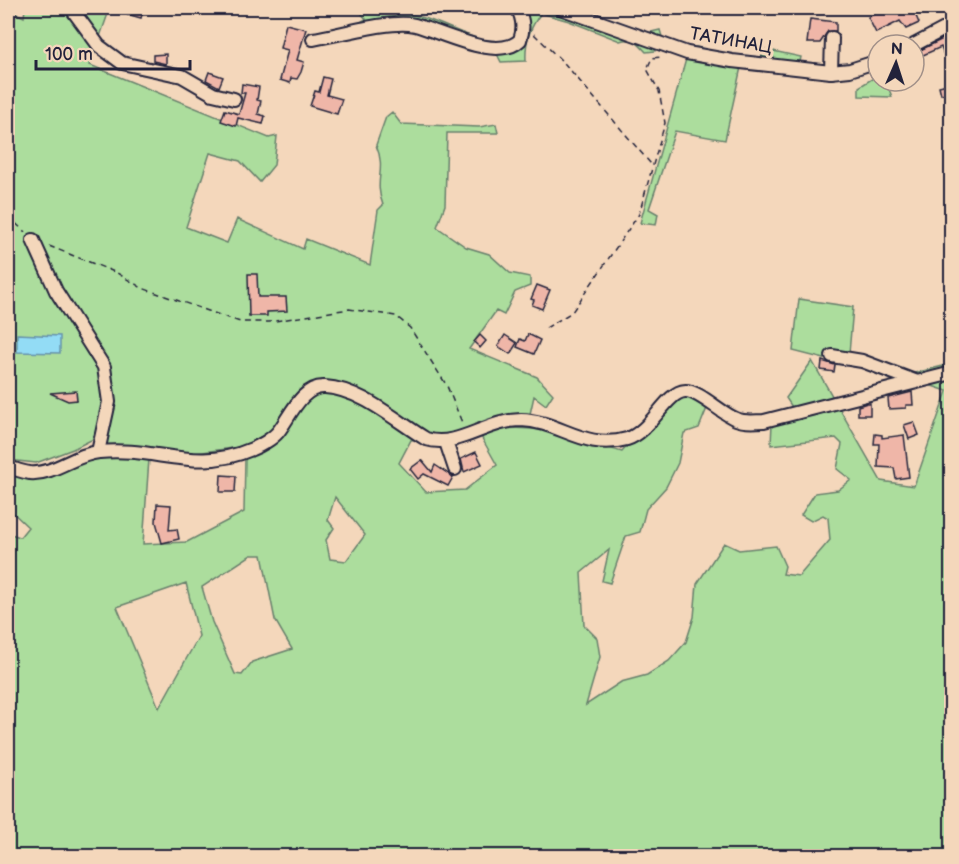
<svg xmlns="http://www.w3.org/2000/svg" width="959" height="864" viewBox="0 0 959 864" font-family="'Balsamiq Sans',sans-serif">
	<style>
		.green { fill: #acdd9d; stroke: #67806c; stroke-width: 1.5; fill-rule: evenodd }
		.water { fill: #93dcf5; stroke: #6692ab; stroke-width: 1.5 }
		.building { fill: #efb6a8; stroke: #22223b; stroke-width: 1.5 }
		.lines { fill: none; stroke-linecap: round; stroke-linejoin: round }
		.minor-casing { stroke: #22223b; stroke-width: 16 }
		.path { stroke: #22223b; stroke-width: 1.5; stroke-dasharray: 6 4.5; stroke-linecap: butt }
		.minor { stroke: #f4d7bb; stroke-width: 12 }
		.labels { text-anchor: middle; stroke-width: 6; stroke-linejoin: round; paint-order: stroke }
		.street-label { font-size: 18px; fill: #22223b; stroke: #f4d7bb }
	</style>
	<rect width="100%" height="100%" fill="#f4d7bb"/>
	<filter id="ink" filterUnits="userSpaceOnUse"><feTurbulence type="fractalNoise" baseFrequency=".0167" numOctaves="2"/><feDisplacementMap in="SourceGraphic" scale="12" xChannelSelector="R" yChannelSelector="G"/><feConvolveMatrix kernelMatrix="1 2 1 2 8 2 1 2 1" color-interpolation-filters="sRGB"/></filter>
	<g filter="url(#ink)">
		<g class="green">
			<path d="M 25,8 L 110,8 L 90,65 L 269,138 L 277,136 L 274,165 L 260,182 L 240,161 L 210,153 L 186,227 L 227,243 L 237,219 L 303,249 L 306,239 L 370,265 L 378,210 L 383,205 C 373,179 387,171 376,145 L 386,117 L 392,112 L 401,124 L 479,127 L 496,124 L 498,133 L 447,133 L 445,205 L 437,227 L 466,247 L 489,254 L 510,273 L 530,277 L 530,286 L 515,292 L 504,315 L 496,311 L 469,349 L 537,377 L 553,394 L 546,405 L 534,396 L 530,414 L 475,424 L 479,433 C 533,419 571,438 622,452 L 678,388 L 697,391 L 707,408 L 699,428 L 684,433 L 678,463 L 666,487 L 646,509 L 640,532 L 626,536 L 610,583 L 602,581 L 609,550 L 581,573 L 584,625 L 597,638 L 600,657 L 586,705 L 621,682 L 647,675 L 669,661 L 686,642 L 694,617 L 697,584 L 724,543 L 739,550 L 776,546 L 785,566 L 783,574 L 799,576 L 830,540 L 828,518 L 823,515 L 811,521 L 801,515 L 815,493 L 838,490 L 851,480 L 837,469 L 842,444 L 836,438 L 771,445 L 772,423 L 794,410 L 786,398 L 812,361 L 881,481 L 914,486 L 947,391 L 902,376 L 951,364 L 951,856 L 8,856 L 8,533 L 20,537 L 28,527 L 8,508 L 8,462 L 46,476 L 104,446 L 101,435 L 73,449 L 36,463 L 8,460 L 8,28 L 16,13 L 24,17 ZM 270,432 L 245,459 L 244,512 L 187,542 L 143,544 L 149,459 L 241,447 ZM 479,433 L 497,465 L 465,490 L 426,492 L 399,463 L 411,440 ZM 335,497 L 365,535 L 346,561 L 330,559 L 326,540 L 334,528 L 328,520 ZM 251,555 L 262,555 L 275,620 L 292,649 L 252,662 L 242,675 L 235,674 L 212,622 L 202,587 ZM 186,583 L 199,636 L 159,708 L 117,607 Z"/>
			<path d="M 357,8 C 379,8 400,10 421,17 C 452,26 486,49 518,43 L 521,28 L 511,8 L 557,8 L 643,34 L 660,30 L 663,40 L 655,51 L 646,52 C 638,43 633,37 620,41 L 569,21 L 541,13 C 529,29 525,42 526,61 L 501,62 L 497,54 L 411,26 L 333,37 L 366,19 Z"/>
			<path d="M 696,47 L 743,58 L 725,140 L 675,131 L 649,209 L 658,214 L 656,225 L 640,223 L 686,59 Z"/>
			<path d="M 764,49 L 801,57 L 799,66 L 760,62 Z"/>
			<path d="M 878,75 L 878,81 L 886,81 L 892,97 L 859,96 L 859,87 Z"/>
			<path d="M 799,299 L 853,307 L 848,365 L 793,351 Z"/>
		</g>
		<path class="water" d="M 17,334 L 60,336 L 60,353 L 17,352 Z"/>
		<g class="building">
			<path d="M 114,8 L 144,8 L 141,18 L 113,10 Z"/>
			<path d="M 887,8 L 917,8 L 921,13 L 916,16 L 919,23 L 906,29 L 900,21 L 876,33 L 868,17 Z"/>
			<path d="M 810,19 L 836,22 L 836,31 L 828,31 L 820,43 L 807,43 Z"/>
			<path d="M 286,24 L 306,29 L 297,60 L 304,62 L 301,72 L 297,79 L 291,78 L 290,83 L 280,80 L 288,50 L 280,48 Z"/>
			<path d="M 951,35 L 951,75 L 941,47 L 914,59 L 914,53 Z"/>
			<path d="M 166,54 L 166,64 L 153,61 L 153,55 Z"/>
			<path d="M 209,72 L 223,77 L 219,87 L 206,80 Z"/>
			<path d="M 323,77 L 331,79 L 327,95 L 342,99 L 337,114 L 310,106 L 315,91 L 319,92 Z"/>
			<path d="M 951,83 L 951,92 L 941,94 L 939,86 Z"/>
			<path d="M 242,84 L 259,87 L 257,100 L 261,101 L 258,114 L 265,116 L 263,124 L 238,118 L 236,126 L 221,121 L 225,110 L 239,114 L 245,93 L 241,93 Z"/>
			<path d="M 248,274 L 257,274 L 258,297 L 286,297 L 287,311 L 267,312 L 267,316 L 249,316 Z"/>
			<path d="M 537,285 L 550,290 L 542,309 L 532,305 L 534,300 L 531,299 Z"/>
			<path d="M 528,334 L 540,340 L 534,354 L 517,347 L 520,339 L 525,341 Z"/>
			<path d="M 480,335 L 486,341 L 480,348 L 474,342 Z"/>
			<path d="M 505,335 L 517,343 L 510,354 L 498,346 Z"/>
			<path d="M 822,361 L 835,365 L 834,372 L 821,370 Z"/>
			<path d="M 76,391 L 77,400 L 68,401 L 50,393 Z"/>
			<path d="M 912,392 L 913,405 L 906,405 L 906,408 L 889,409 L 888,398 Z"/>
			<path d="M 867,403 L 870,403 L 870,415 L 858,415 L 858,406 Z"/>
			<path d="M 914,422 L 919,435 L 909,439 L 904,425 Z"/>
			<path d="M 875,434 L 882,435 L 882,438 L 904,435 L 909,477 L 896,479 L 894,468 L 878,467 L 879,444 L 874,444 Z"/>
			<path d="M 476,452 L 482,464 L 464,472 L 461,459 Z"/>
			<path d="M 422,460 L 432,472 L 435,465 L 453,477 L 448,486 L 424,474 L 418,479 L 410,469 Z"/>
			<path d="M 221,475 L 236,476 L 235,492 L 220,492 Z"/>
			<path d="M 157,504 L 171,505 L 169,530 L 177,529 L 179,539 L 162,543 L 156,522 Z"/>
		</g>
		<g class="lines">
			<g class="minor-casing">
				<g id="minor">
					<path d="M 71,8 L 99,46 L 122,63 L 182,76 L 213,94 L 234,99"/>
					<path d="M 560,8 L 687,53 L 732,61 L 831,72 L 850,70 L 878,61"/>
					<path d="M 313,39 C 339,35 392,19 415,25 C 442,32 498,62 520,40 C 524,29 523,18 517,8"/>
					<path d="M 914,45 L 952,25"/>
					<path d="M 831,72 L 832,38"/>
					<path d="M 33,240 L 56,291 L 104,367 L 109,402 L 98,452"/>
					<path d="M 832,356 L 862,361 L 915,381"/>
					<path d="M 446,442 L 455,469"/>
					<path d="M 8,467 C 15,469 22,472 30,473 C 54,475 75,454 99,452 C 156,446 194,474 252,449 C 260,446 272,439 278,432 C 290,417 302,385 325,387 C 361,389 396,421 426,439 C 457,449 487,420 521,420 C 560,421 584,451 627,439 C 651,432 666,392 685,391 C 698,390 722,414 736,419 C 745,423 755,421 764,421 L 952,373"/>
				</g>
			</g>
			<g class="path">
				<path d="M 534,34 L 565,64 L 651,164"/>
				<path d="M 8,216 L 25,232"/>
				<path d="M 49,246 L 117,273 L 142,288 L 240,322 L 269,322 L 349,309 L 396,316 L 410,328 L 447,386 L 463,425"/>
				<path d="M 546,328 L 572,312 L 639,214 L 665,123 L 659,91 L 647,69 L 652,58 L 663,57"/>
			</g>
			<use href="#minor" class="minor"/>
		</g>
	</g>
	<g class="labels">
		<g class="street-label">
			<text transform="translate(731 40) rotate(10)" y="6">ТАТИНАЦ</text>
		</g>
	</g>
	<rect width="959" height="864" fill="none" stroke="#f4d7bb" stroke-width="30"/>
	<rect x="15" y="15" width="929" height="834" fill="none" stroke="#22223b" stroke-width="2" filter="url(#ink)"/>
	<g transform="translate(896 63) rotate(3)"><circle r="28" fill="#f4d7bb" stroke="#a08f88" stroke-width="1.5"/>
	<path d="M0-4.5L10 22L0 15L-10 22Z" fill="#22223b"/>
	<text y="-9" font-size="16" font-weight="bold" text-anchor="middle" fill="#22223b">N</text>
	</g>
	<path d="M36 60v9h154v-9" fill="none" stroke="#22223b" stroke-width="3"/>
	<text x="45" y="60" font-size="18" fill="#22223b" stroke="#f4d7bb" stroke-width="4.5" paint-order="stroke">100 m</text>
</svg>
